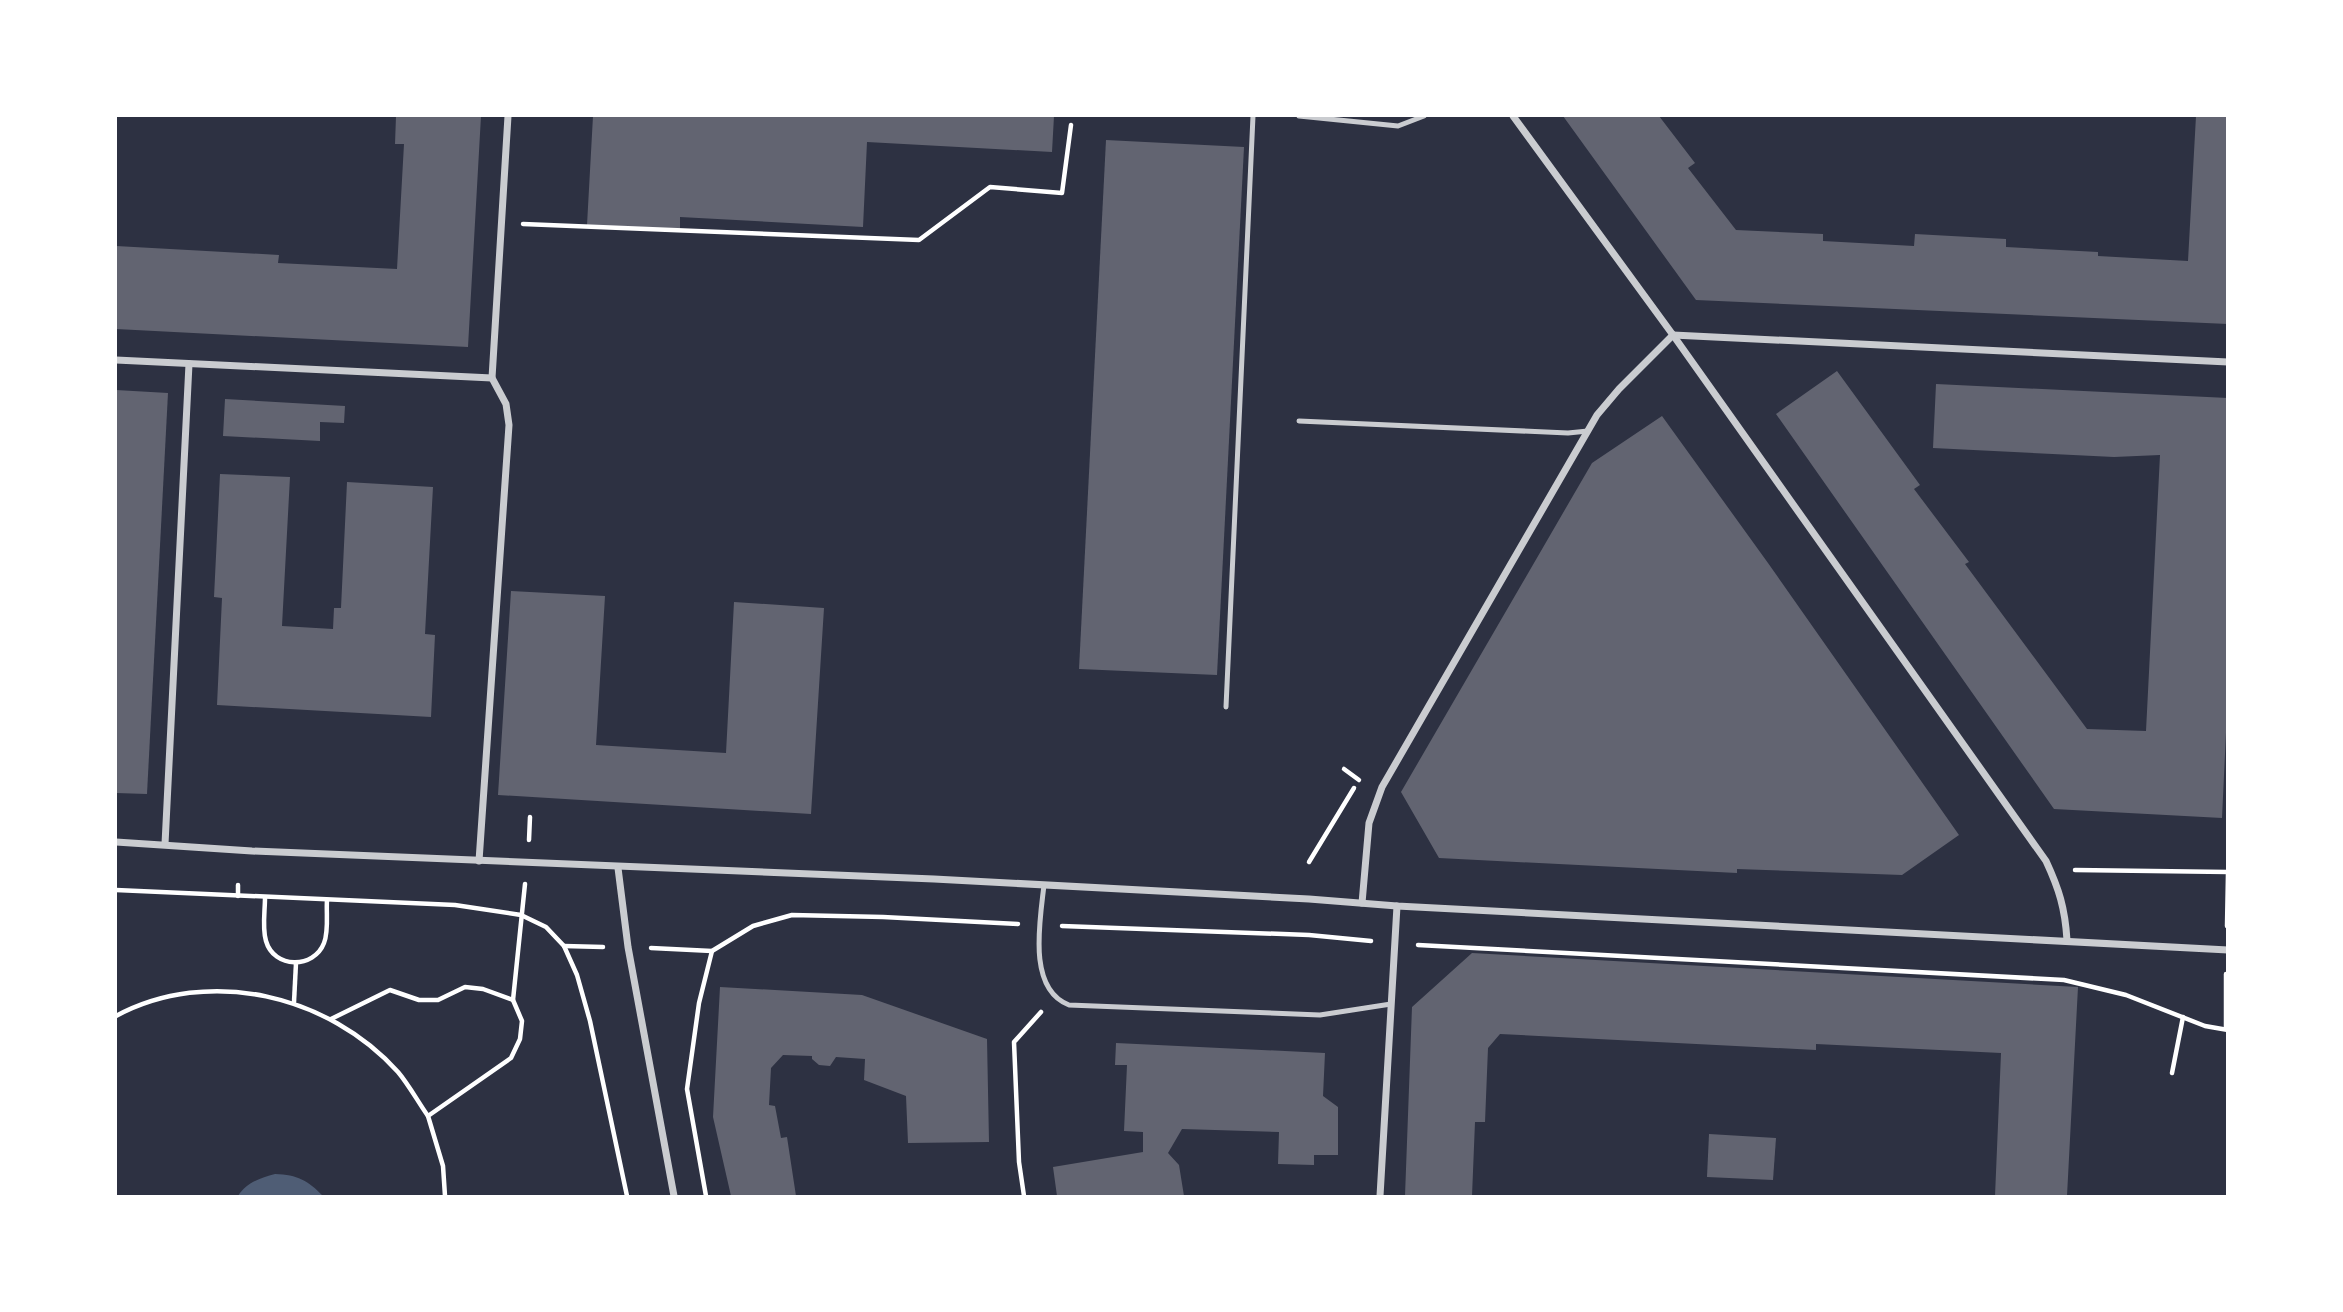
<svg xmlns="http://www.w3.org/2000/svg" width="2343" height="1312" viewBox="0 0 2343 1312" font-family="'Open Sans',sans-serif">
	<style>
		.water { fill: #4f5d75 }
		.building { fill: #626471 }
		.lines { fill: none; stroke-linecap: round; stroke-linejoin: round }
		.path { stroke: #fff; stroke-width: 4.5 }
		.service { stroke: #caccd0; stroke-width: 5 }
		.minor { stroke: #caccd0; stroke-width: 7 }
	</style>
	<rect width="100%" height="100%" fill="#2d3142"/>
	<path class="water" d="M 275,1174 C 298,1175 307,1180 323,1196 L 238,1196 C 246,1183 260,1178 275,1174 Z"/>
	<g class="building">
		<path d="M 396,116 L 481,116 L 468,347 L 116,329 L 116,246 L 279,255 L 278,263 L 397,269 L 404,144 L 395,144 Z"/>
		<path d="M 593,116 L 1054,116 L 1052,152 L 867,142 L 863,227 L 680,217 L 680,229 L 587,225 Z"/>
		<path d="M 1563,116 L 1659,116 L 1695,163 L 1688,168 L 1736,230 L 1823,234 L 1823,241 L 1914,246 L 1915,234 L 2006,239 L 2006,247 L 2098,252 L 2098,256 L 2188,261 L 2196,116 L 2228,116 L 2228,324 L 1696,300 Z"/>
		<path d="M 1106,140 L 1244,147 L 1217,675 L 1079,669 Z"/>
		<path d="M 1837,371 L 1920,485 L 1914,489 L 1969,562 L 1965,564 L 2087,729 L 2146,731 L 2160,455 L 2114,457 L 1933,448 L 1936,384 L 2228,398 L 2228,690 L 2222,818 L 2054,809 L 1776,414 Z"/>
		<path d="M 116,390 L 168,393 L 147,794 L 116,793 Z"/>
		<path d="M 225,399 L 345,406 L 344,423 L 320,422 L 320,441 L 223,436 Z"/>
		<path d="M 1662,416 L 1768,563 L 1959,835 L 1902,875 L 1737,869 L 1737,873 L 1439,858 L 1401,792 L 1592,463 Z"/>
		<path d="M 220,474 L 290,477 L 282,626 L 333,629 L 334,608 L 341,608 L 347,482 L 433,487 L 425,634 L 435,635 L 431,717 L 217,705 L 222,598 L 214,597 Z"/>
		<path d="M 511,591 L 605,596 L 596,745 L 726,753 L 734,602 L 824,608 L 811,814 L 498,795 Z"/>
		<path d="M 1472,953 L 2078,987 L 2067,1196 L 1995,1196 L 2001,1053 L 1816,1044 L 1816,1050 L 1500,1034 L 1488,1048 L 1485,1122 L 1475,1122 L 1472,1196 L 1405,1196 L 1412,1007 Z"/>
		<path d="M 720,987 L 862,995 L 987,1039 L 989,1142 L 908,1143 L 906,1096 L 864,1080 L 865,1059 L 836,1057 L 830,1066 L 819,1065 L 812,1059 L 812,1056 L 783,1055 L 771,1068 L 769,1105 L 775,1106 L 781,1138 L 787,1137 L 796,1196 L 731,1196 L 713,1117 Z"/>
		<path d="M 1116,1043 L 1325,1053 L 1323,1096 L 1338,1107 L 1338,1155 L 1314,1155 L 1314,1165 L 1278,1164 L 1279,1132 L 1182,1129 L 1168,1153 L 1179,1165 L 1184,1196 L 1057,1196 L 1053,1167 L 1143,1152 L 1143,1132 L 1124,1131 L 1127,1065 L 1115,1065 Z"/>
		<path d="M 1709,1134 L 1776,1138 L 1773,1180 L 1707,1177 Z"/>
	</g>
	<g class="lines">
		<g class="path">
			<path d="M 523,224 L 919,240 L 990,187 L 1062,193 L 1071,125"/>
			<path d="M 1344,769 L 1359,780"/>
			<path d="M 529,840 L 530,817"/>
			<path d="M 1309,862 L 1354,788"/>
			<path d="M 2075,870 L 2228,872"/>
			<path d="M 238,885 L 238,896"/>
			<path d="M 116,890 L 455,905 L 521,915 L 546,927 L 564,946 L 577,975 L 590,1021 L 627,1196"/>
			<path d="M 265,898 C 265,911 262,928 266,941 C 274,969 314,969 324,943 C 329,931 326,913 327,900"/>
			<path d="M 1062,926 L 1309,935 L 1371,941"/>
			<path d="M 2227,926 L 2228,873"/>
			<path d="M 1418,945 L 2064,980 L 2126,995 L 2205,1026 L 2228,1030"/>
			<path d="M 564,946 L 603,947"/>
			<path d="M 651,948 L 712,951 L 753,926 L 792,915 L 883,917 L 1018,924"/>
			<path d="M 294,1002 L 296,963"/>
			<path d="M 116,1016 C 209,966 329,995 398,1072 C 409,1085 418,1102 428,1116"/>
			<path d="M 331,1019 L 390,990 L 419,1000 L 438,1000 L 465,987 L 483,989 L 513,1000"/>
			<path d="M 2226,1029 L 2226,974"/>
			<path d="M 2172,1073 L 2183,1017"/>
			<path d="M 445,1196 L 443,1166 L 428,1116 L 511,1058 L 520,1039 L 522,1021 L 513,1000 L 525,884"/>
			<path d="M 706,1196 L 687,1089 L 699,1003 L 712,951"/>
			<path d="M 1024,1196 L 1019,1162 L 1014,1042 L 1041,1012"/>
		</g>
		<g class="service">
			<path d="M 1299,116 L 1398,126 L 1424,116"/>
			<path d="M 1299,421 L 1568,433 L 1588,431"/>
			<path d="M 1226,707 L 1253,116"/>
			<path d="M 1044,885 C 1040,921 1027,989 1069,1005 L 1320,1015 L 1391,1004"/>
		</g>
		<g class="minor">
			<path d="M 1513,116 L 1673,335 L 2046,861 C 2059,889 2065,908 2067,940"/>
			<path d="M 1673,335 L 2228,362"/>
			<path d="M 116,360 L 492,378"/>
			<path d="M 116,842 L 252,851 L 934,879 L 1309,899 L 1397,906 L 2228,950"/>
			<path d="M 165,844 L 189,364"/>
			<path d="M 479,861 L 509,425 L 506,404 L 492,378 L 508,116"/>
			<path d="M 618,868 L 628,947 L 674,1196"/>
			<path d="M 1362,903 L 1369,823 L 1382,787 L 1597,415 L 1619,389 L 1673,335"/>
			<path d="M 1380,1196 L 1397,906"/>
		</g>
	</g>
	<rect width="2343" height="1312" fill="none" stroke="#ffffff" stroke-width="234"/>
</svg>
